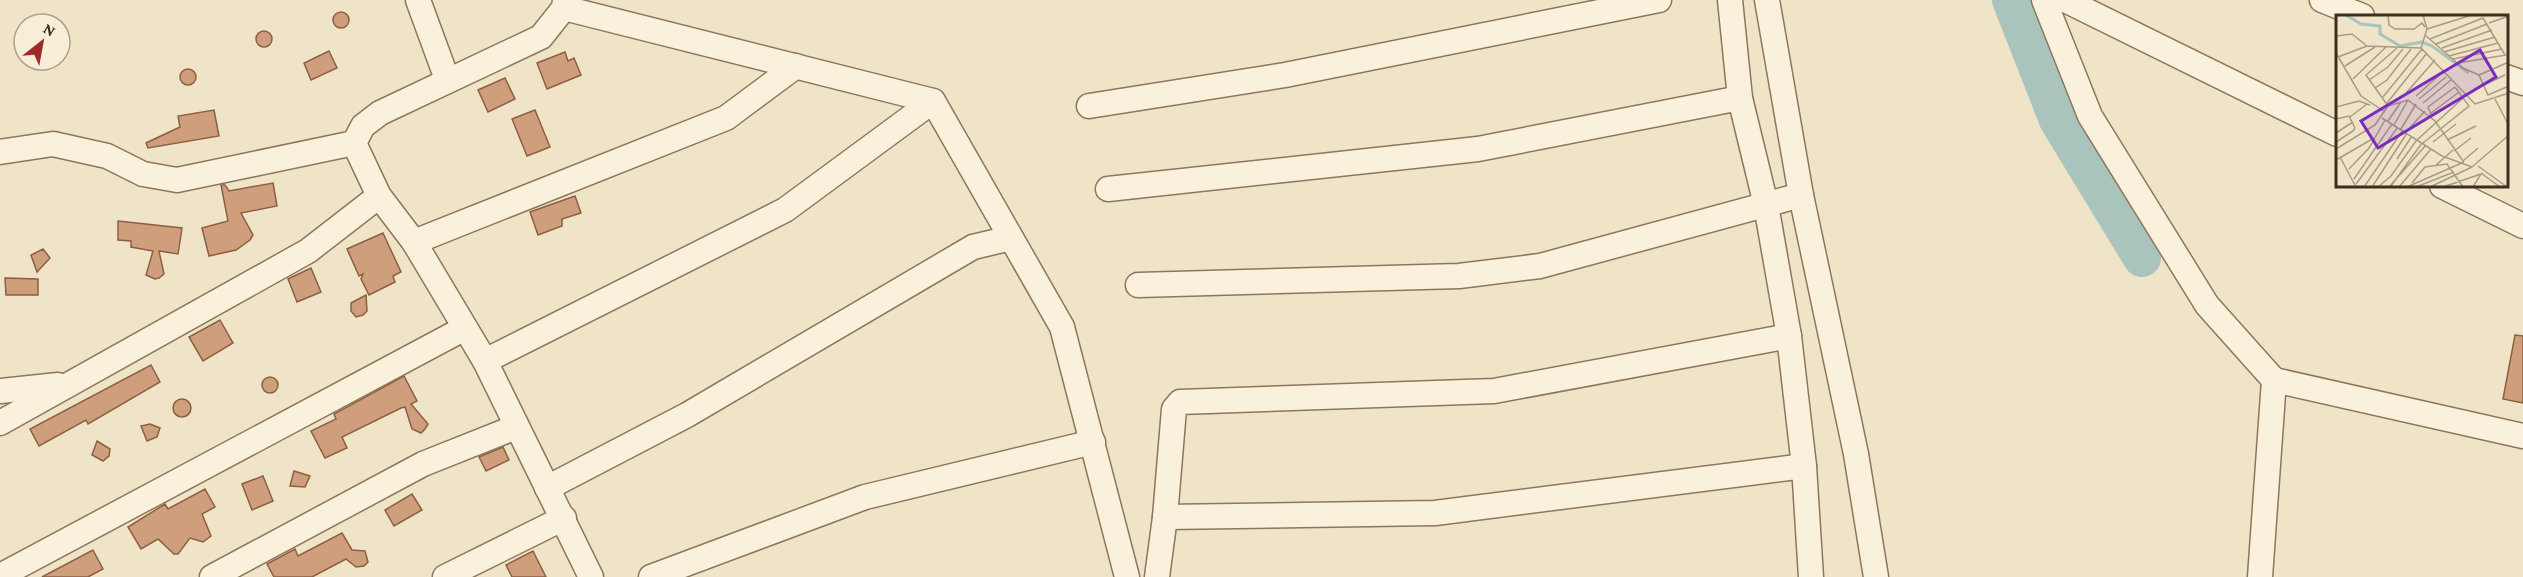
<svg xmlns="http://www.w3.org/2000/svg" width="2523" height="577" viewBox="0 0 2523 577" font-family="'Crimson Pro',serif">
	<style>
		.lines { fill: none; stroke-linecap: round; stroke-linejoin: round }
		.river { stroke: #a9c4bc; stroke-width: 38 }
		.building { fill: #cf9f7d; stroke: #8d5f41; stroke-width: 1.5 }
		.street-casing { stroke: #8d765c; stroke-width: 27 }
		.street { stroke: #faf1dc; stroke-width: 24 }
		.inset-river { fill: none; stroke: #a9c4bc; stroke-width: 3 }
		.inset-road { fill: none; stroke: #a89b85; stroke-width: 1.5 }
		.view { fill: #7b2cbf; fill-opacity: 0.15; stroke: #7b2cbf; stroke-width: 3 }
		.inset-edge { fill: none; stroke: #3d2e20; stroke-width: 3 }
	</style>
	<rect width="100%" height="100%" fill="#f0e4c8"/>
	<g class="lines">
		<path class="river" d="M 2011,0 L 2058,120 L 2142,258"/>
	</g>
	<g class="building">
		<circle cx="341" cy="20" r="8"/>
		<circle cx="264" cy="39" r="8"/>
		<path d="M 329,51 L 337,68 L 311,80 L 304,63 Z"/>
		<path d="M 565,52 L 568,61 L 574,58 L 581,75 L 547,89 L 537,63 Z"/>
		<circle cx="188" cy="77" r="8"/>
		<path d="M 505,78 L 515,99 L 488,112 L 478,90 Z"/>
		<path d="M 214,110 L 219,136 L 148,148 L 146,143 L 180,127 L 178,116 Z"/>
		<path d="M 535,110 L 550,147 L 527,156 L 512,119 Z"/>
		<path d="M 273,183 L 277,206 L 241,213 L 253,235 L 250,240 L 236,250 L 209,256 L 202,228 L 228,221 L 221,185 L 225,185 L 229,191 Z"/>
		<path d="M 575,196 L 581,213 L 562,219 L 562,226 L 538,235 L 530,212 Z"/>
		<path d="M 118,221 L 182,228 L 178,254 L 159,251 L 164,274 L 159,278 L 155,279 L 146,275 L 153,251 L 131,247 L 131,241 L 118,240 Z"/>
		<path d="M 383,233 L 401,272 L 393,276 L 395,282 L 369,295 L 361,279 L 363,274 L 359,276 L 347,249 Z"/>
		<path d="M 43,249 L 50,258 L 37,272 L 31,255 Z"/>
		<path d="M 311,268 L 321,292 L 297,302 L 288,279 Z"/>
		<path d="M 5,278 L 38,279 L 38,295 L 6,295 Z"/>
		<path d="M 366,295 L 367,311 L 363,315 L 356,317 L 351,311 L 351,303 Z"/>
		<path d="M 220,320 L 233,343 L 203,361 L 189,337 Z"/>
		<path d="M 2515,335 L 2523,336 L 2523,403 L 2503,399 Z"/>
		<path d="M 151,365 L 160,382 L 88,424 L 86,420 L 39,446 L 30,429 Z"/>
		<path d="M 404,376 L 417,401 L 411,404 L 428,424 L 425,429 L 421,433 L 412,429 L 405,407 L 401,408 L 342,437 L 347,448 L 325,458 L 311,431 L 336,419 L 334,414 Z"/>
		<circle cx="270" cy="385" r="8"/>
		<circle cx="182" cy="408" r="9"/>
		<path d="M 150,424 L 160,428 L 157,437 L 147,441 L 141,426 Z"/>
		<path d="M 97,441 L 110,449 L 109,456 L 103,461 L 92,455 Z"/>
		<path d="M 503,447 L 509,460 L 486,471 L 479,457 Z"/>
		<path d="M 294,471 L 310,476 L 305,487 L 290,486 Z"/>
		<path d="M 263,476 L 273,501 L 252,510 L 242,484 Z"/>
		<path d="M 205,489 L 215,507 L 202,514 L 211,536 L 203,542 L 190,538 L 178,554 L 174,554 L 158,539 L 141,549 L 128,527 L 165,504 L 168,509 Z"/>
		<path d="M 412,494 L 422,510 L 394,526 L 385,510 Z"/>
		<path d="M 342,533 L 352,550 L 365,551 L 368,562 L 364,566 L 356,567 L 346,559 L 312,577 L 274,577 L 267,564 L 295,549 L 298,556 Z"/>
		<path d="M 93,550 L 103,569 L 88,577 L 42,577 Z"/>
		<path d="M 533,551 L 546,577 L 512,577 L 506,565 Z"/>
	</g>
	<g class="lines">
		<g class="street-casing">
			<g id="street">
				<path d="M 418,0 L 447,79"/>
				<path d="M 1730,0 L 1740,98 L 1766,205 L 1789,336 L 1804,466 L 1811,577"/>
				<path d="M 1767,0 L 1801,195 L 1856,454 L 1876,577"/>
				<path d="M 2044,0 L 2090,116 L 2207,305 L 2274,380 L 2260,577"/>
				<path d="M 2065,0 L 2337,134"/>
				<path d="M 2322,0 L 2362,16"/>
				<path d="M 564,8 L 933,101 L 1062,327 L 1127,577"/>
				<path d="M 2506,77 L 2523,83"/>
				<path d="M 1089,106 L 1285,75 L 1659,0"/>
				<path d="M 354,143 L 379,196 L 414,242 L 485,361 L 591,577"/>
				<path d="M 0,152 L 53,144 L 107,156 L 143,174 L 177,180 L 354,143 L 363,126 L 380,113 L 541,37 L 564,8 L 565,0"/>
				<path d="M 2442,186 L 2523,226"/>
				<path d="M 1108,189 L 1478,149 L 1740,98"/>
				<path d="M 414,242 L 726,118 L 796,66"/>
				<path d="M 1138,285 L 1459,276 L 1540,266 L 1801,195"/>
				<path d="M 485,361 L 785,210 L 933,101"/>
				<path d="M 2274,380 L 2523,436"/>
				<path d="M 0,391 L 58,385"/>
				<path d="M 0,423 L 308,251 L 379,196"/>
				<path d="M 547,488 L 687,415 L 973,247 L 1011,238"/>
				<path d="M 1165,517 L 1435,513 L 1804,466"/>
				<path d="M 0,576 L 465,328"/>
				<path d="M 212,577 L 423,464 L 516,427"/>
				<path d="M 445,577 L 564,518"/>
				<path d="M 651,577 L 865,497 L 1093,442"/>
				<path d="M 1157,577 L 1165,517 L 1174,409 L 1180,402 L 1494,391 L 1789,336"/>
			</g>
		</g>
		<use href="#street" class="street"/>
	</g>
	<g transform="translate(2336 15)">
		<rect width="172" height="172" fill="#f0e4c8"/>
		<path class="inset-river" d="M 10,0 L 25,9 L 44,11 L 44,19 L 64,31 L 86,27 L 96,31 L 133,58"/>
		<path class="inset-road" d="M 52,0 L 53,10 L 59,14 L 78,14 L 86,8 L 89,12M 153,8 L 173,1M 91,14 L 136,0M 89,20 L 127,53 L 143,60 L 152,80 L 173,71M 0,21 L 16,19 L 31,31 L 85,33 L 139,89 L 173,78M 94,24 L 147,3 L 169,40M 100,29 L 151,9M 85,33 L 91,14 L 87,0M 106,33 L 156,15M 108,37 L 159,22M 0,38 L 25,81 L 49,97M 113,41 L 162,28M 2,42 L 31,31M 117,44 L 166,34M 122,48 L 170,40M 9,51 L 39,32M 143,60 L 173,47M 17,64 L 50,32M 33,65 L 52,52 L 67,34M 148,70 L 169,60M 39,73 L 51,65 L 75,34M 70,78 L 99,45M 80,81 L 108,56M 47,82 L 86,34M 83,84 L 110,62M 159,84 L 173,111M 51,88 L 91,38M 87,88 L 115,65M 52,91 L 30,60 L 61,33M 0,92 L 23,86 L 34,90M 95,98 L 123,77M 14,102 L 31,89M 96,102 L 92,92 L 119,72M 46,103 L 106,141 L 136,152 L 173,120M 0,104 L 13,101 L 19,113 L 17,116M 52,106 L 65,87M 58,110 L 72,85M 65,114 L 80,89M 70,117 L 89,96M 0,118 L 17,107M 111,125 L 140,111M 0,127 L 17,116M 97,127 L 120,109M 87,128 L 133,91 L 119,72M 0,134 L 39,110 L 52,91 L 72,85 L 99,106 L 127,146 L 142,133M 118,136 L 135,123M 4,142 L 20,172M 61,144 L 76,121M 0,145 L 38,123M 100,150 L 117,135M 142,151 L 171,172M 13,154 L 33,133 L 49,105M 145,158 L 164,172M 18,164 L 56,109M 76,168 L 89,152 L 111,149 L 127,172M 20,169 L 62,112M 55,171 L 86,128M 28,172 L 67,115M 36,172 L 71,118M 42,172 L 55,161 L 80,126 L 127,83M 53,172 L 90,130M 63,172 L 95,134M 71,172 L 128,147M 80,172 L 118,157M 94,172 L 136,152M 107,172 L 145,159 L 137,172"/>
		<path class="view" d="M 144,35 L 160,62 L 42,133 L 25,106 Z"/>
		<rect width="172" height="172" class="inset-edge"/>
	</g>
	<g transform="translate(42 42) rotate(31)"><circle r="28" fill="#f7eed8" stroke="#ada18e" stroke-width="1.5"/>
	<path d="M0-4.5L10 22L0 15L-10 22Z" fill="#9e2a2b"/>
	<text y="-9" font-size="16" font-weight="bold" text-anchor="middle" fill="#3d2e20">N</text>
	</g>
</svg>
